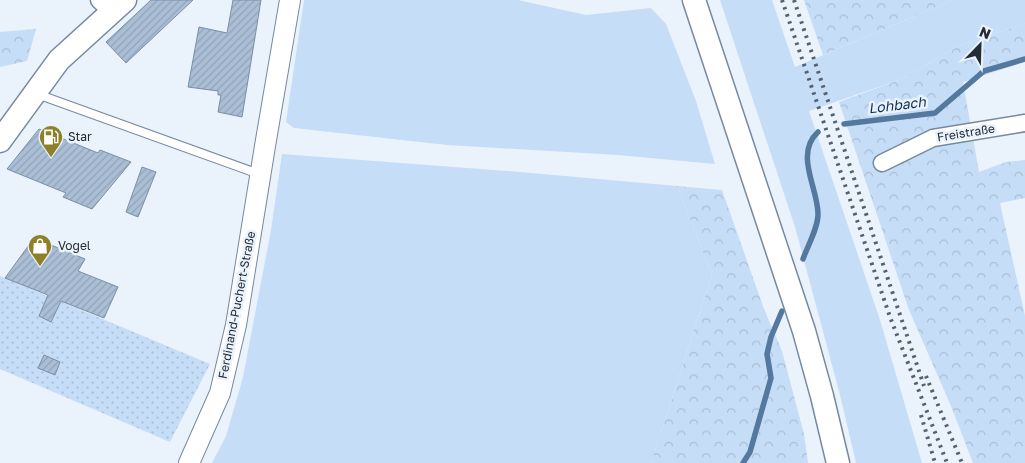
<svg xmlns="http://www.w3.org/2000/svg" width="1025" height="463" viewBox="0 0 1025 463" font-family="'Golos Text',sans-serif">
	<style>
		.grass { fill: #c6ddf7 }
		.forest { fill: url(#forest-crowns) }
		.garden { fill: url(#garden-dots) }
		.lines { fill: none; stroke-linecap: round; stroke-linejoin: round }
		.stream { stroke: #55789e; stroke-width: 5.5 }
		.building { fill: url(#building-hatch); stroke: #7b8fa4 }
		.service-casing { stroke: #76899e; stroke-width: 10 }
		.minor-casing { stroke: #76899e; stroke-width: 19 }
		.tertiary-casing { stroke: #76899e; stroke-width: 22 }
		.secondary-casing { stroke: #76899e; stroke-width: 25 }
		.service { stroke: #fff; stroke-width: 8 }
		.minor { stroke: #fff; stroke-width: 16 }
		.tertiary { stroke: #fff; stroke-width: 20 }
		.secondary { stroke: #fff; stroke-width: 22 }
		.rail { stroke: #586069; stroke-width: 4; stroke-dasharray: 2.5 5; stroke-linecap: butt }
		.labels { text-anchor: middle; stroke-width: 5; stroke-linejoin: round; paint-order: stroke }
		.street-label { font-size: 12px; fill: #232b34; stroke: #eaf2fc }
		.poi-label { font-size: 12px; fill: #232b34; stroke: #eaf2fc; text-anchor: start }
		.water-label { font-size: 14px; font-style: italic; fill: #0e3052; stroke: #eaf2fc }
	</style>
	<defs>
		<pattern id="forest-crowns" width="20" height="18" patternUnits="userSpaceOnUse" patternTransform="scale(1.25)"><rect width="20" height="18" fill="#c6ddf7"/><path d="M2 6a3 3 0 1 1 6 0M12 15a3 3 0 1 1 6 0" fill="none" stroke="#aabed4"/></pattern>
		<pattern id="garden-dots" width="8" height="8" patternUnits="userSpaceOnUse" patternTransform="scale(1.25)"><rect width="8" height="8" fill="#c6ddf7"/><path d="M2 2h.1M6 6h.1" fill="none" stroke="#aabed4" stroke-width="1.8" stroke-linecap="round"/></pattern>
		<pattern id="building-hatch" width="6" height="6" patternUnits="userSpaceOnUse" patternTransform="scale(1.25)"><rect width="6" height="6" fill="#aabed5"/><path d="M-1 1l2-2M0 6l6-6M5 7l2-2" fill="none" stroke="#92a3b7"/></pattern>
	</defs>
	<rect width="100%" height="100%" fill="#eaf2fc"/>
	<g class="grass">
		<path d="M 304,0 L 518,0 L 586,15 L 651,8 L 666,24 L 696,101 L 715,164 L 618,155 L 447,145 L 294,128 L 286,122 Z"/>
		<path d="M 720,0 L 772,0 L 795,67 L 953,0 L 1025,0 L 1025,23 L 959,46 L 902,79 L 809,111 L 880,320 L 922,463 L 856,463 L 840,395 L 795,227 Z"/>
		<path d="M 282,154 L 520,172 L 677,186 L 712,275 L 651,463 L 212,463 L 226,436 L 243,377 L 271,230 Z"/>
	</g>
	<g class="forest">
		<path d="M 804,0 L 953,0 L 823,55 Z"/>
		<path d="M 1025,23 L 1025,62 L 963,82 L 979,172 L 1006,162 L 1025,160 L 1025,198 L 1000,203 L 1025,316 L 1025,463 L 973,463 L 951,406 L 909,310 L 839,102 L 902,79 L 959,46 Z"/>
		<path d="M 36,29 L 27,61 L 0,67 L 0,32 Z"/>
		<path d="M 677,186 L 722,190 L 764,309 L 782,351 L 804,434 L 808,463 L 651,463 L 712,275 Z"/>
	</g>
	<path class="garden" d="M 0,276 L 210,364 L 170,442 L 0,369 Z"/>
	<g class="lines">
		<g class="stream">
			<path d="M 844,124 L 935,113 L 984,71 L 1025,59"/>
			<path d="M 803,259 C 808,245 818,228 818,214 C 818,188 794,154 818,132"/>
			<path d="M 743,463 L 750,452 L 771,378 L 767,354 L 771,337 L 782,311"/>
		</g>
	</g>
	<g class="building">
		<path d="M 151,0 L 193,0 L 126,63 L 106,42 Z"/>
		<path d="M 233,0 L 261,0 L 242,117 L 218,112 L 221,95 L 218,95 L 218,91 L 188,87 L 199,27 L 227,33 Z"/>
		<path d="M 39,129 L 98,153 L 100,150 L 131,162 L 92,209 L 63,197 L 66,193 L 7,169 Z"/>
		<path d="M 142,167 L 156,172 L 138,217 L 126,212 Z"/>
		<path d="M 34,238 L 85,259 L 78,271 L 118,287 L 104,318 L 61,301 L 51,322 L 39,316 L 48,295 L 5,278 Z"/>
		<path d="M 44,355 L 60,362 L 55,375 L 38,368 Z"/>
	</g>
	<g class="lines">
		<g class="service-casing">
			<path id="service" d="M 37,94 L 259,174"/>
		</g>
		<g class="minor-casing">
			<g id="minor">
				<path d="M 99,0 L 112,12"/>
				<path d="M 882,163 L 933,138 L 1025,123"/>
			</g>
		</g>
		<g class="tertiary-casing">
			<path id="tertiary" d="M 189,463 L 220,393 L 236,325 L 266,140 L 290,0"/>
		</g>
		<g class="secondary-casing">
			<g id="secondary">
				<path d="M 694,0 L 804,331 L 822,396 L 838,463"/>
				<path d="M 0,141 L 59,60 L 125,0"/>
			</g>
		</g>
		<use href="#service" class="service"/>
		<use href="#minor" class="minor"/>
		<use href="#tertiary" class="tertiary"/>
		<use href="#secondary" class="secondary"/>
		<g class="rail">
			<path d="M 782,0 L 890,317 L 947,463"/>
			<path d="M 794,0 L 924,386"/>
			<path d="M 926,376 L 962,463"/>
			<path d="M 921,415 L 935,463"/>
		</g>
	</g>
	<defs>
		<g id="fuel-pin" transform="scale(1.25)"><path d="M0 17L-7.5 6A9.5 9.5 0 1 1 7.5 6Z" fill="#8d8027" stroke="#eaf2fc"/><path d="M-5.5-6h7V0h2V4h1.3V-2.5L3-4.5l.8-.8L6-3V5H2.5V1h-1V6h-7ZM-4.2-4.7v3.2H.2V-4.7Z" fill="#fff"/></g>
		<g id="shop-pin" transform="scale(1.25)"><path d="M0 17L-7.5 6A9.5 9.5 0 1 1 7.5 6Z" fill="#8d8027" stroke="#eaf2fc"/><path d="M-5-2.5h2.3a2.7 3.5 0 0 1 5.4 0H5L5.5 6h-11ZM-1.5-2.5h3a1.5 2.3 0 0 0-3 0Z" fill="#fff"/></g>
	</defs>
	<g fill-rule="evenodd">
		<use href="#fuel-pin" x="51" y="137"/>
		<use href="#shop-pin" x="40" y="246"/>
	</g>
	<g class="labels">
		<g class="street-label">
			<text transform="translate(966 133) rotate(-9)" y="4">Freistraße</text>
			<text transform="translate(237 305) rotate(-79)" y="4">Ferdinand-Puchert-Straße</text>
		</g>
		<g class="poi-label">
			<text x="68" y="141">Star</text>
			<text x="58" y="250">Vogel</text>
		</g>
		<g class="water-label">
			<text transform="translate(897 105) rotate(-7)" y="5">Lohbach</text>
		</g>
	</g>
	<g transform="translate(980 45) rotate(23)" stroke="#eaf2fc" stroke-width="4" paint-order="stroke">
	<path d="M0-4L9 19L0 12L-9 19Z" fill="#232b34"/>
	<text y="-8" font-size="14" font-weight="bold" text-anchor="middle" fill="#232b34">N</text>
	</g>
</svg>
